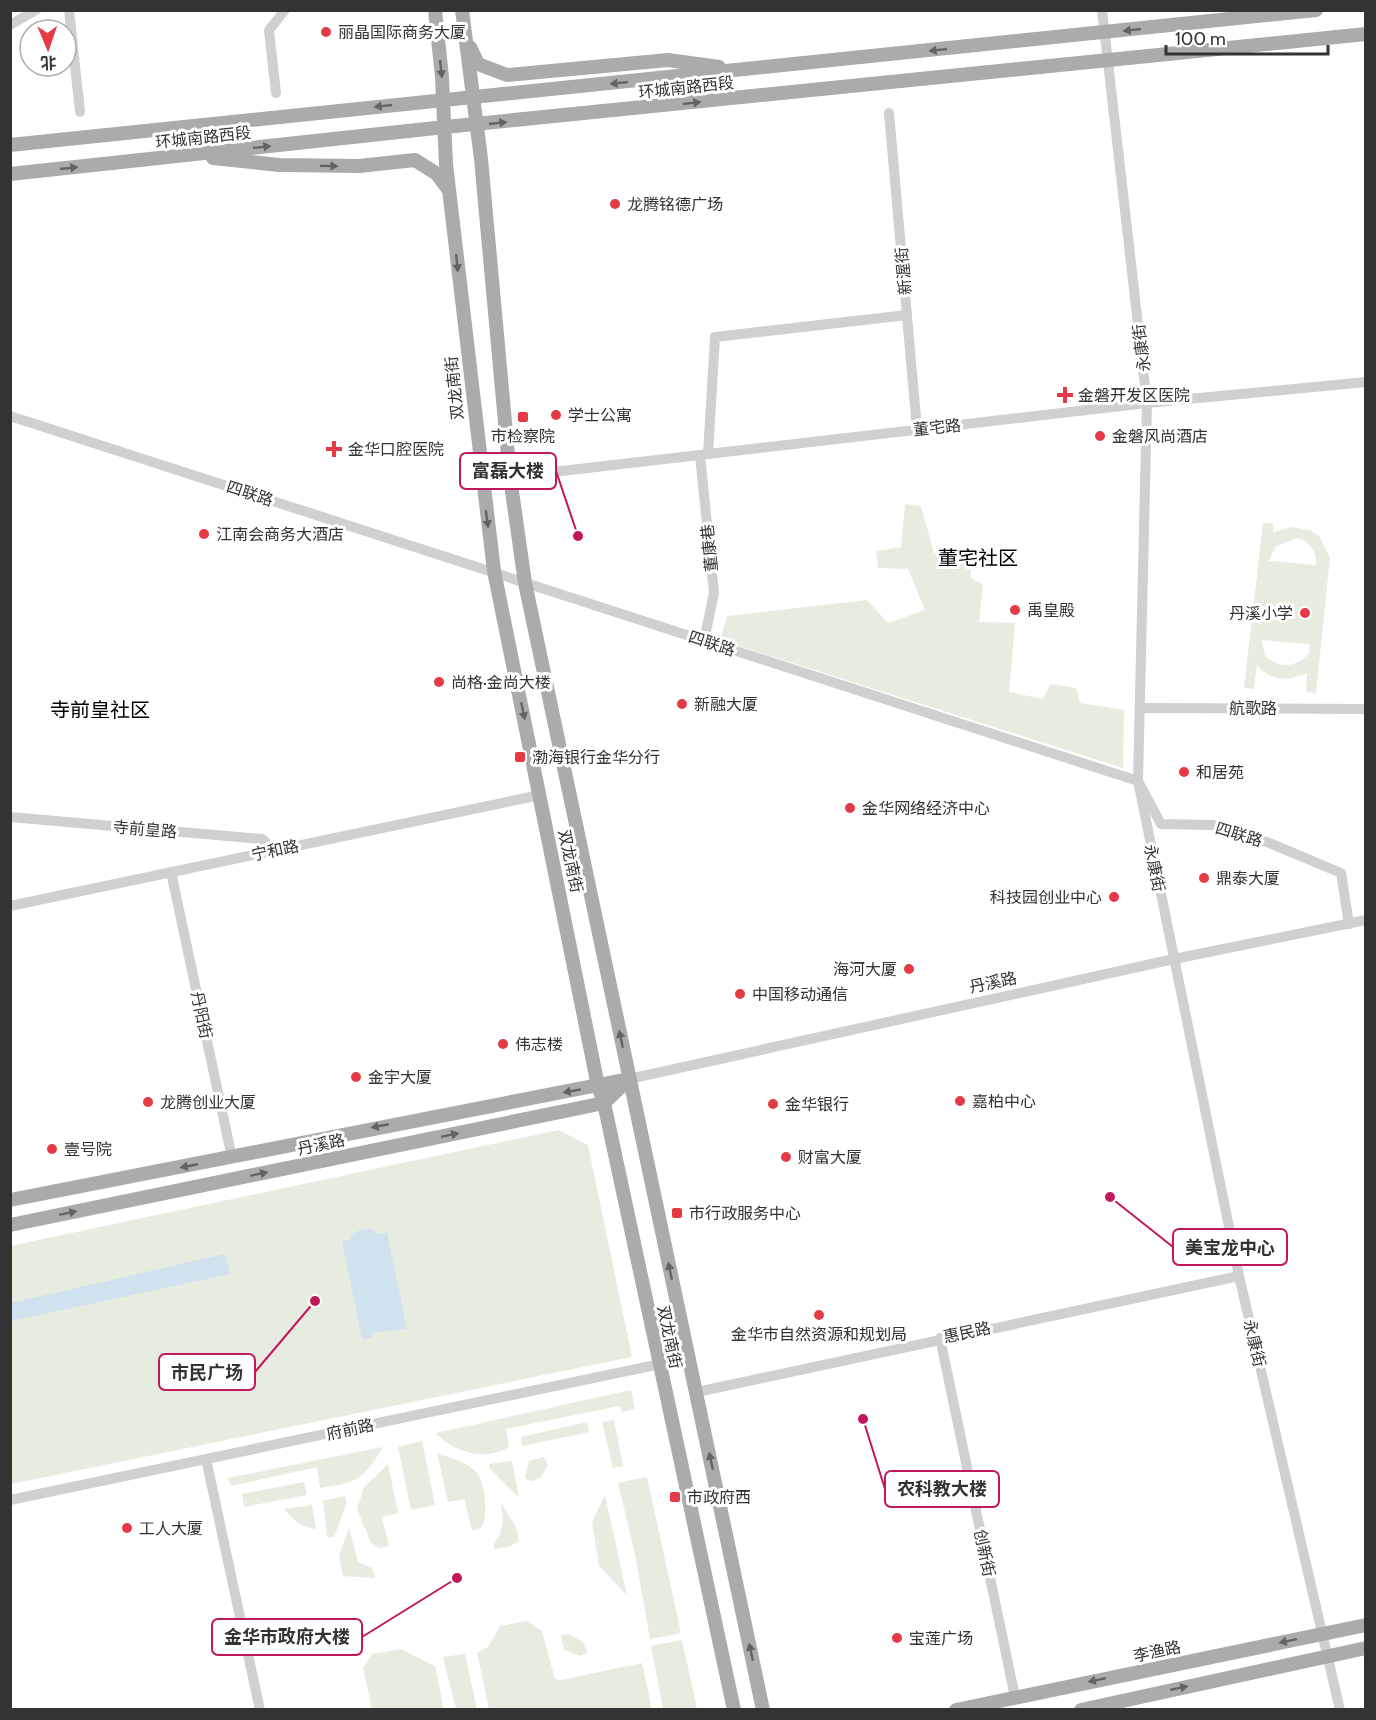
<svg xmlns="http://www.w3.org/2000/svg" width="1376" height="1720" viewBox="0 0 1376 1720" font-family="Cabin,'Noto Sans SC',sans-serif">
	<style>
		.green { fill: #e6ecdf; fill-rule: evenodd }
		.water { fill: #cfe2ee }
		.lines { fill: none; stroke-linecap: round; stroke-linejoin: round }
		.minor { stroke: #d0d0d0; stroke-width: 10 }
		.major { stroke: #ababab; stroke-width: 14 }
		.oneway { fill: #636363 }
		.poi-dot { fill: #e63946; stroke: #fff; stroke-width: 2 }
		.labels { text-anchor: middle; stroke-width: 6; stroke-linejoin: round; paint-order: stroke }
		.poi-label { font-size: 16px; fill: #333; stroke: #fff; text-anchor: start }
		.street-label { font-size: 16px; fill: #333; stroke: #fff }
		.quarter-label { font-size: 20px; fill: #000; stroke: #fff }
		.leader { fill: none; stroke: #c2185b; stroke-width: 2 }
		.callout-dot { fill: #c2185b; stroke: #fff; stroke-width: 2 }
		.callout { fill: #fff; stroke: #c2185b; stroke-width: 2 }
		.callout-label { font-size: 18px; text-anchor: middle; font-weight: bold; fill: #333 }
	</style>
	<rect width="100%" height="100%" fill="#fff"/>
	<g class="green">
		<path d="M 905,504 L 921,506 L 934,553 L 970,558 L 971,578 L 983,585 L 979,622 L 1015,623 L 1009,692 L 1043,699 L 1050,684 L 1076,688 L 1080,703 L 1124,710 L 1123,768 L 720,640 L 727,616 L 867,600 L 888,623 L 925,610 L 908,569 L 878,568 L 876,551 L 901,547 Z"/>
		<path d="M 1263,523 L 1273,523 L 1273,532 L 1292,527 L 1310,530 L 1319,536 L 1330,558 L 1316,693 L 1306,692 L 1307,673 C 1288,681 1271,682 1257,665 L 1254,689 L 1244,688 ZM 1297,538 C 1311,542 1317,552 1316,565 L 1269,561 L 1275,547 ZM 1262,640 L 1310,644 L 1309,653 C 1296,668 1280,669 1265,656 Z"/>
		<path d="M 559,1130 L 588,1145 L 632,1357 L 11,1484 L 10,1246 Z"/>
		<path d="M 631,1390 L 635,1409 L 622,1412 L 619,1406 L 506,1429 L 509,1447 C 487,1462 452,1452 436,1433 Z"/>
		<path d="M 614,1420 L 623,1466 L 613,1468 L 602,1422 Z"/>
		<path d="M 587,1422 L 589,1432 L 522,1446 L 521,1437 Z"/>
		<path d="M 422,1441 L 435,1505 L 411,1510 L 398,1447 Z"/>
		<path d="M 383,1447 C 364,1479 357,1483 320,1488 L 317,1467 L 231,1486 L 228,1478 Z"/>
		<path d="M 437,1453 C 450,1458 465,1461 475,1471 C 485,1479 488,1513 483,1524 C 481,1529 476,1530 472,1531 L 464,1499 L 448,1502 Z"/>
		<path d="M 544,1457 L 548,1465 L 541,1477 L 533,1481 L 527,1480 L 525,1476 L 529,1461 Z"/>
		<path d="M 512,1461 L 519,1498 L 489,1468 L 489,1464 Z"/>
		<path d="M 388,1464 L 398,1513 L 382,1517 L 389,1546 L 380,1548 L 371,1543 L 357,1509 L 364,1487 Z"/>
		<path d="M 647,1477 L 681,1633 L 650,1639 L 635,1554 L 618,1483 Z"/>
		<path d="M 304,1482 L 307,1495 L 244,1507 L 242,1494 Z"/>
		<path d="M 605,1495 L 627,1595 L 599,1566 L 592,1522 Z"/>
		<path d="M 345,1496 L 347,1502 L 334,1537 L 327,1537 L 323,1501 Z"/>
		<path d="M 500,1501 L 516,1527 L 519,1541 L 509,1547 L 494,1549 L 494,1543 C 505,1529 504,1518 500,1501 Z"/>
		<path d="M 312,1505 L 316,1529 C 301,1527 293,1520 284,1509 Z"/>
		<path d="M 349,1528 L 358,1562 L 372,1568 L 375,1578 L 343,1576 L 339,1556 Z"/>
		<path d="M 527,1621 L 542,1631 L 555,1679 L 561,1680 L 642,1663 L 652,1709 L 489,1709 L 477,1653 L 488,1647 L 500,1626 Z"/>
		<path d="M 568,1634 L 583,1642 L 588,1653 L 579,1656 L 564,1650 L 561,1635 Z"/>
		<path d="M 682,1640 L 697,1709 L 663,1709 L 651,1646 Z"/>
		<path d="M 401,1649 L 435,1666 L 444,1709 L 372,1709 L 363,1668 L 372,1654 Z"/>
		<path d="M 465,1654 L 477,1709 L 456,1709 L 443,1657 Z"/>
	</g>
	<g class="water">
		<path d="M 362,1229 L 372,1230 L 379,1234 L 387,1233 L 407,1329 L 372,1333 L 372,1338 L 362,1339 L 342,1241 L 350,1240 L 353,1234 Z"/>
		<path d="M 225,1254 L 230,1274 L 11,1321 L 11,1303 Z"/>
	</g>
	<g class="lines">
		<g class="minor">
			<path d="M 69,10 L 80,112"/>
			<path d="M 1102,10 L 1147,403 L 1138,781 L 1239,1276 L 1340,1710"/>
			<path d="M 10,25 L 36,10"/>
			<path d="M 276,93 L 269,30 L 285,10"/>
			<path d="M 889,113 L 917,429"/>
			<path d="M 10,416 L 1138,781 L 1161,824 L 1213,825 L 1267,842 L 1341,873 L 1349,924"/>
			<path d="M 708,454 L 715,337 L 907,315"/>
			<path d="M 700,455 L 714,593 L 704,641"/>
			<path d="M 510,477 L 1147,403 L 1366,382"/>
			<path d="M 1140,708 L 1366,709"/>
			<path d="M 10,817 L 262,839 L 275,850"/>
			<path d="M 171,872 L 232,1158"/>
			<path d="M 10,906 L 540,795"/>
			<path d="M 629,1079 L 1174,959 L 1366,920"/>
			<path d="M 940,1338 L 1015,1697"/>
			<path d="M 697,1392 L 1239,1276"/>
			<path d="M 206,1459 L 260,1710"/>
			<path d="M 10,1500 L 689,1358"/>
		</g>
		<g class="major">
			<path d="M 435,10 L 442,77 L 446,164 L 494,571 L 598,1086 L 604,1103 L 734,1710"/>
			<path d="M 462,10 L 481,159 L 510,477 L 525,583 L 763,1710"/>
			<path d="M 470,47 L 478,64 L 507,75 L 668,60 L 719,67"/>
			<path d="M 10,145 L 1316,10"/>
			<path d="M 213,158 L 279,165 L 359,166 L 415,160 L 437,174 L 448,189"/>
			<path d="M 10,174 L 445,127 L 1366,34"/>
			<path d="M 10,1200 L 629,1079"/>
			<path d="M 10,1225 L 604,1103 L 629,1079"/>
			<path d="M 956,1710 L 1366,1625"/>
			<path d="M 1081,1710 L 1366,1648"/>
		</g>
	</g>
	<defs><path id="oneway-solid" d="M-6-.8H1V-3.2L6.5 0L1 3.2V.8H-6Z" transform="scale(1.5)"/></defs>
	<g class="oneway">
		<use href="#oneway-solid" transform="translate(1132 30) rotate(174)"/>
		<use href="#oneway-solid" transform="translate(938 50) rotate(174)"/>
		<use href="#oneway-solid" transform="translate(441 69) rotate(84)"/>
		<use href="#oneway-solid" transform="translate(619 83) rotate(174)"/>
		<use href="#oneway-solid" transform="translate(692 103) rotate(-6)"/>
		<use href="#oneway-solid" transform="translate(383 106) rotate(174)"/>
		<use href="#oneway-solid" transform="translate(498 123) rotate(-6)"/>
		<use href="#oneway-solid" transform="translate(262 147) rotate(-6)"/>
		<use href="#oneway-solid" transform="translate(329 166) rotate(1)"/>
		<use href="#oneway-solid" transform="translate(69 168) rotate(-6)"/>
		<use href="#oneway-solid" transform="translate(457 263) rotate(84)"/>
		<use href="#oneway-solid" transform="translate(487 519) rotate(82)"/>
		<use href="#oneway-solid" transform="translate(523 711) rotate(78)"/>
		<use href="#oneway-solid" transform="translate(621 1039) rotate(-102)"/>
		<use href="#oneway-solid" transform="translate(572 1091) rotate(170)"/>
		<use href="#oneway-solid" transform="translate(380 1126) rotate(169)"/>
		<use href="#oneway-solid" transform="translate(450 1135) rotate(-12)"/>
		<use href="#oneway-solid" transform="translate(189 1166) rotate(169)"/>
		<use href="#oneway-solid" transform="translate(259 1174) rotate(-12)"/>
		<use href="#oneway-solid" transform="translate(68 1213) rotate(-12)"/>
		<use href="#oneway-solid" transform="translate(670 1271) rotate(-102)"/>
		<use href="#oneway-solid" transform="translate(711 1461) rotate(-102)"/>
		<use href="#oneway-solid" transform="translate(1288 1641) rotate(168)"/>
		<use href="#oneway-solid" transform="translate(751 1652) rotate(-102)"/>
		<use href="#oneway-solid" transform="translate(1097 1680) rotate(168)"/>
		<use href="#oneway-solid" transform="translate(1179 1688) rotate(-12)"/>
	</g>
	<g class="poi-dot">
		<circle cx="326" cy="32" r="6"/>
		<circle cx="615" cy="204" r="6"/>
		<path d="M1062 386h6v6h6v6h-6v6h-6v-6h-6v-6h6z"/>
		<circle cx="556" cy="415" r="6"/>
		<rect x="517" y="411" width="12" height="12" rx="3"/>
		<circle cx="1100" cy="436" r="6"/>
		<path d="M331 440h6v6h6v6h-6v6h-6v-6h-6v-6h6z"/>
		<circle cx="204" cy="534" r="6"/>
		<circle cx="1015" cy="610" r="6"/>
		<circle cx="1305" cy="613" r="6"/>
		<circle cx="439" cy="682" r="6"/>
		<circle cx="682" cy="704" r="6"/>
		<rect x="514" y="751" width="12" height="12" rx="3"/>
		<circle cx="1184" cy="772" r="6"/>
		<circle cx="850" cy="808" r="6"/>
		<circle cx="1204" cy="878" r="6"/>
		<circle cx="1114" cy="897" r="6"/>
		<circle cx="909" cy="969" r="6"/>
		<circle cx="740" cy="994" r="6"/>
		<circle cx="503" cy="1044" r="6"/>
		<circle cx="356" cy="1077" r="6"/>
		<circle cx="960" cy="1101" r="6"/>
		<circle cx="148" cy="1102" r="6"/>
		<circle cx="773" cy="1104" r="6"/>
		<circle cx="52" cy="1149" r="6"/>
		<circle cx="786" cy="1157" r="6"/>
		<rect x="671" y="1207" width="12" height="12" rx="3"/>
		<circle cx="819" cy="1315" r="6"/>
		<rect x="669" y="1491" width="12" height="12" rx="3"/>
		<circle cx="127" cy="1528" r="6"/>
		<circle cx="897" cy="1638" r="6"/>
	</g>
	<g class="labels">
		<g class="poi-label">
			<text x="338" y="38">丽晶国际商务大厦</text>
			<text x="627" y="210">龙腾铭德广场</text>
			<text x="1078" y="401">金磐开发区医院</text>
			<text x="568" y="421">学士公寓</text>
			<text x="523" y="442" text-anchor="middle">市检察院</text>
			<text x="1112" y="442">金磐风尚酒店</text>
			<text x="348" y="455">金华口腔医院</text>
			<text x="216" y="540">江南会商务大酒店</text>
			<text x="1027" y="616">禹皇殿</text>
			<text x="1293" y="619" text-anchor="end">丹溪小学</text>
			<text x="451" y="688">尚格·金尚大楼</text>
			<text x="694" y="710">新融大厦</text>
			<text x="532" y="763">渤海银行金华分行</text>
			<text x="1196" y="778">和居苑</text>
			<text x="862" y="814">金华网络经济中心</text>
			<text x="1216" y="884">鼎泰大厦</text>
			<text x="1102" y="903" text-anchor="end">科技园创业中心</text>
			<text x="897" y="975" text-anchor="end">海河大厦</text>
			<text x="752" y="1000">中国移动通信</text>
			<text x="515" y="1050">伟志楼</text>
			<text x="368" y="1083">金宇大厦</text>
			<text x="972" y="1107">嘉柏中心</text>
			<text x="160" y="1108">龙腾创业大厦</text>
			<text x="785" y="1110">金华银行</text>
			<text x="64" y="1155">壹号院</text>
			<text x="798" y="1163">财富大厦</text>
			<text x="689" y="1219">市行政服务中心</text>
			<text x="819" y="1340" text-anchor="middle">金华市自然资源和规划局</text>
			<text x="687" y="1503">市政府西</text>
			<text x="139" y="1534">工人大厦</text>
			<text x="909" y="1644">宝莲广场</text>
		</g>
		<g class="street-label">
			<text transform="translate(686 87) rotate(-6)" y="6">环城南路西段</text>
			<text transform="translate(203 137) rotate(-6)" y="6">环城南路西段</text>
			<text transform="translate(903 271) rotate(-95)" y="6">新渥街</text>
			<text transform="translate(1141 348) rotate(-97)" y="6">永康街</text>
			<text transform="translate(454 388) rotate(-96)" y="6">双龙南街</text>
			<text transform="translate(937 427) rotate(-6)" y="6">董宅路</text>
			<text transform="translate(250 493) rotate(18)" y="6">四联路</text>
			<text transform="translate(709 548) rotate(-96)" y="6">董康巷</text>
			<text transform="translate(712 643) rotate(18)" y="6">四联路</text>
			<text x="1253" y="714">航歌路</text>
			<text transform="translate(145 829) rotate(5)" y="6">寺前皇路</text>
			<text transform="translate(1239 834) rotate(17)" y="6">四联路</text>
			<text transform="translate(275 850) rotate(-12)" y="6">宁和路</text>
			<text transform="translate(571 861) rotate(78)" y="6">双龙南街</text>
			<text transform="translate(1155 868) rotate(79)" y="6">永康街</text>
			<text transform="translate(993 982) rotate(-12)" y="6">丹溪路</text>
			<text transform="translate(202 1015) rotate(78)" y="6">丹阳街</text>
			<text transform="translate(321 1144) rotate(-12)" y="6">丹溪路</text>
			<text transform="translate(967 1332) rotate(-12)" y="6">惠民路</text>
			<text transform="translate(670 1337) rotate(78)" y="6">双龙南街</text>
			<text transform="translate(1255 1343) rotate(77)" y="6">永康街</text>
			<text transform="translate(350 1429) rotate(-12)" y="6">府前路</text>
			<text transform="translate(985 1553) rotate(78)" y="6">创新街</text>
			<text transform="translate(1157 1651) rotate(-12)" y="6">李渔路</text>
		</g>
		<g class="quarter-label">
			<text x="978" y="565">董宅社区</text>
			<text x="100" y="717">寺前皇社区</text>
		</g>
	</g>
	<path class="leader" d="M578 536L556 471M1110 1197L1173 1247M315 1301L255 1372M863 1419L885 1489M457 1578L362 1637"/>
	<g class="callout-dot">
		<circle cx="578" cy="536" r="6"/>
		<circle cx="1110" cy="1197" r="6"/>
		<circle cx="315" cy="1301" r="6"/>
		<circle cx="863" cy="1419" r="6"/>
		<circle cx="457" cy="1578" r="6"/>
	</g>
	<g class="callout">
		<rect x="460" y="453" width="96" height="36" rx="6"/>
		<rect x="1173" y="1229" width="114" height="36" rx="6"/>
		<rect x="159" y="1354" width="96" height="36" rx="6"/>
		<rect x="885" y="1471" width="114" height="36" rx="6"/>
		<rect x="212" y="1619" width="150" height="36" rx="6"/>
	</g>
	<g class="callout-label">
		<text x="508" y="477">富磊大楼</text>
		<text x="1230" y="1254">美宝龙中心</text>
		<text x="207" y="1379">市民广场</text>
		<text x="942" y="1495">农科教大楼</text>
		<text x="287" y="1643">金华市政府大楼</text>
	</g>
	<rect width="1376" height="1720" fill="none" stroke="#333333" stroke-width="24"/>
	<g transform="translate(48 48) rotate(178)"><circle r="28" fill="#ffffff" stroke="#adadad" stroke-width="1.5"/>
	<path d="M0-4.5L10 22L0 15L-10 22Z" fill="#e63946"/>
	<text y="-9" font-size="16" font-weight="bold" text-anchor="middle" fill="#333333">北</text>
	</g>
	<path d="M1166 45v9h162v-9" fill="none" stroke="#333333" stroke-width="3"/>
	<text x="1175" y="45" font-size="18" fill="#333333" stroke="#ffffff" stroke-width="4.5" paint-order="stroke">100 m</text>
</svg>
